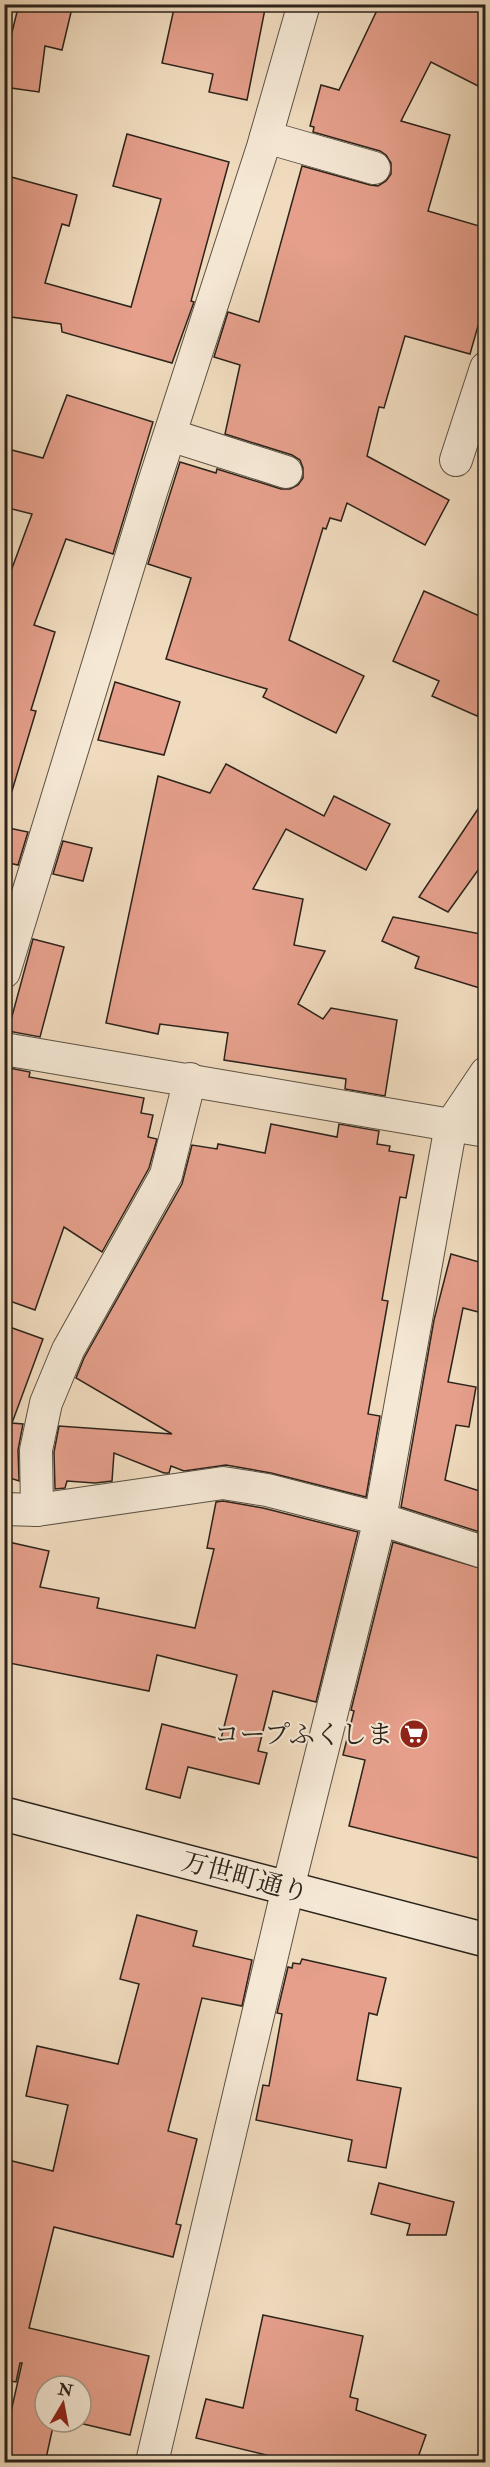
<svg xmlns="http://www.w3.org/2000/svg" width="490" height="2467" viewBox="0 0 490 2467" font-family="'IM FELL Double Pica','Noto Serif JP',serif">
	<style>
		.building { fill: #e59f8b; stroke: #2b231a; stroke-width: 1.5 }
		.lines { fill: none; stroke-linecap: round; stroke-linejoin: round }
		.street-casing { stroke: #5c5143; stroke-width: 34 }
		.secondary-casing { stroke: #2b231a; stroke-width: 36 }
		.street { stroke: #f5e8d5; stroke-width: 32 }
		.secondary { stroke: #f5e8d5; stroke-width: 33 }
		.labels { text-anchor: middle; stroke-width: 4.5; stroke-linejoin: round; paint-order: stroke }
		.poi-label { font-size: 26px; fill: #2b231a; stroke: #f5e8d5; text-anchor: end }
		.street-label { font-size: 26px; fill: #2b231a; stroke: #f5e8d5 }
	</style>
	<rect width="100%" height="100%" fill="#f0dbbe"/>
	<filter id="stains"><feTurbulence type="fractalNoise" baseFrequency=".00333" numOctaves="4"/><feColorMatrix values="0 0 0 0 .2 0 0 0 0 .09 0 0 0 0 .02 0 0 0 .5 -.17"/></filter>
	<radialGradient id="worn" r=".72"><stop offset=".6" stop-color="#630" stop-opacity="0"/><stop offset="1" stop-color="#630" stop-opacity=".3"/></radialGradient>
	<g class="building">
		<path d="M 19,4 L 73,4 L 62,50 L 45,46 L 39,92 L 4,87 L 4,64 Z"/>
		<path d="M 175,4 L 266,4 L 247,100 L 209,92 L 213,74 L 162,63 Z"/>
		<path d="M 380,4 L 463,4 L 486,16 L 486,90 L 431,62 L 401,121 L 450,135 L 428,211 L 486,228 L 486,298 L 470,354 L 405,336 L 384,408 L 379,407 L 367,456 L 449,500 L 425,545 L 347,503 L 341,521 L 330,518 L 326,529 L 323,528 L 289,640 L 364,676 L 336,733 L 263,697 L 267,689 L 166,659 L 191,578 L 148,564 L 180,462 L 216,473 L 217,469 L 281,489 L 290,489 L 298,485 L 303,478 L 303,468 L 300,460 L 292,455 L 225,434 L 240,365 L 214,357 L 228,312 L 259,322 L 302,166 L 370,185 L 378,186 L 386,181 L 391,174 L 391,163 L 386,155 L 380,151 L 313,132 L 314,127 L 310,126 L 321,85 L 339,90 Z"/>
		<path d="M 127,134 L 229,162 L 191,301 L 194,302 L 172,363 L 62,332 L 61,324 L 4,316 L 4,175 L 77,195 L 69,226 L 62,224 L 45,283 L 131,307 L 161,199 L 113,186 Z"/>
		<path d="M 67,395 L 153,422 L 113,554 L 66,539 L 34,625 L 55,632 L 31,710 L 36,711 L 12,791 L 4,790 L 4,590 L 32,514 L 4,507 L 4,448 L 43,458 Z"/>
		<path d="M 424,591 L 486,619 L 486,696 L 477,716 L 432,696 L 439,681 L 393,661 Z"/>
		<path d="M 115,682 L 180,702 L 164,755 L 98,740 Z"/>
		<path d="M 226,764 L 324,816 L 334,796 L 390,824 L 366,870 L 286,829 L 253,889 L 303,899 L 294,945 L 325,951 L 298,1004 L 323,1019 L 331,1008 L 397,1020 L 385,1096 L 345,1089 L 346,1079 L 224,1060 L 228,1033 L 160,1024 L 158,1034 L 106,1023 L 158,776 L 210,793 Z"/>
		<path d="M 486,797 L 486,859 L 448,912 L 419,897 Z"/>
		<path d="M 4,827 L 28,832 L 18,865 L 4,862 Z"/>
		<path d="M 63,841 L 92,848 L 83,881 L 53,874 Z"/>
		<path d="M 393,917 L 486,935 L 486,990 L 415,968 L 419,957 L 382,941 Z"/>
		<path d="M 33,939 L 64,947 L 40,1037 L 8,1031 Z"/>
		<path d="M 4,1067 L 30,1072 L 29,1077 L 144,1098 L 141,1113 L 153,1115 L 148,1137 L 157,1139 L 149,1168 L 102,1252 L 64,1227 L 35,1310 L 4,1299 Z"/>
		<path d="M 271,1124 L 337,1137 L 339,1124 L 379,1131 L 377,1144 L 390,1146 L 389,1151 L 414,1155 L 406,1198 L 400,1197 L 382,1300 L 388,1301 L 368,1414 L 380,1416 L 366,1497 L 271,1473 L 226,1465 L 184,1471 L 171,1466 L 169,1473 L 164,1473 L 114,1453 L 112,1481 L 95,1483 L 67,1481 L 65,1488 L 55,1489 L 54,1452 L 59,1426 L 172,1434 L 76,1378 L 84,1358 L 182,1184 L 192,1145 L 217,1149 L 218,1144 L 265,1153 Z"/>
		<path d="M 451,1254 L 486,1264 L 486,1314 L 463,1308 L 448,1382 L 476,1387 L 469,1427 L 456,1425 L 445,1480 L 486,1493 L 486,1534 L 401,1507 L 434,1320 Z"/>
		<path d="M 4,1325 L 43,1339 L 12,1423 L 23,1424 L 18,1450 L 19,1481 L 4,1476 Z"/>
		<path d="M 223,1501 L 263,1508 L 358,1532 L 316,1702 L 273,1691 L 258,1751 L 267,1753 L 259,1784 L 188,1767 L 180,1798 L 146,1789 L 162,1724 L 221,1739 L 237,1675 L 157,1655 L 149,1691 L 4,1662 L 4,1541 L 49,1551 L 40,1587 L 99,1598 L 97,1608 L 195,1628 L 214,1549 L 207,1548 L 216,1502 Z"/>
		<path d="M 393,1542 L 486,1570 L 486,1860 L 349,1826 L 365,1760 L 343,1755 L 354,1711 L 351,1710 Z"/>
		<path d="M 137,1915 L 197,1931 L 193,1946 L 252,1960 L 242,2006 L 202,1998 L 168,2131 L 197,2139 L 176,2224 L 181,2225 L 173,2257 L 54,2227 L 29,2328 L 149,2356 L 130,2435 L 75,2422 L 81,2422 L 81,2386 L 45,2386 L 45,2422 L 54,2422 L 45,2463 L 4,2463 L 4,2443 L 22,2363 L 20,2363 L 16,2382 L 4,2380 L 4,2159 L 53,2171 L 68,2105 L 26,2096 L 37,2046 L 118,2064 L 139,1984 L 120,1979 Z"/>
		<path d="M 302,1959 L 386,1978 L 377,2015 L 369,2013 L 357,2080 L 401,2088 L 386,2168 L 348,2161 L 352,2140 L 256,2120 L 263,2085 L 269,2086 L 282,2014 L 277,2013 L 288,1967 L 292,1968 L 293,1963 L 300,1964 Z"/>
		<path d="M 379,2183 L 454,2202 L 446,2235 L 407,2235 L 410,2224 L 371,2214 Z"/>
		<path d="M 263,2315 L 363,2336 L 350,2397 L 358,2399 L 356,2410 L 426,2435 L 416,2463 L 299,2463 L 196,2438 L 206,2399 L 243,2408 Z"/>
	</g>
	<g class="lines">
		<g class="street-casing">
			<g id="street">
				<path d="M 266,137 L 374,168"/>
				<path d="M 170,435 L 286,472"/>
				<path d="M 456,460 L 486,368"/>
				<path d="M 4,972 L 151,492 L 263,147 L 304,4"/>
				<path d="M 4,1049 L 486,1131"/>
				<path d="M 4,1509 L 37,1510 L 223,1483 L 267,1490 L 380,1519 L 486,1553"/>
				<path d="M 37,1510 L 36,1450 L 46,1403 L 68,1350 L 166,1175 L 190,1079"/>
				<path d="M 152,2462 L 288,1888 L 380,1519 L 451,1125 L 486,1073"/>
			</g>
		</g>
		<g class="secondary-casing">
			<path id="secondary" d="M 4,1814 L 486,1940"/>
		</g>
		<use href="#street" class="street"/>
		<use href="#secondary" class="secondary"/>
	</g>
	<defs>
		<g id="supermarket-disc" transform="scale(1.5)"><circle r="9.5" fill="#8f2418" stroke="#f5e8d5"/><path d="M-6-5.5h2.5l.6 2H6L4.5 2H-2.5L-4.4-4H-6ZM-1.5 3.2a1.3 1.3 0 1 0 .1 0ZM3 3.2a1.3 1.3 0 1 0 .1 0Z" fill="#fff"/></g>
	</defs>
	<g fill-rule="evenodd">
		<use href="#supermarket-disc" x="414" y="1734"/>
	</g>
	<g class="labels">
		<g class="poi-label">
			<text x="393" y="1743">コープふくしま</text>
		</g>
		<g class="street-label">
			<text transform="translate(245 1877) rotate(15)" y="9">万世町通り</text>
		</g>
	</g>
	<rect width="490" height="2467" fill="none" stroke="#f0dbbe" stroke-width="24"/>
	<rect x="6" y="6" width="478" height="2455" fill="none" stroke="#2b231a" stroke-width="3"/>
	<rect x="12" y="12" width="466" height="2443" fill="none" stroke="#2b231a" stroke-width="1.5"/>
	<g transform="translate(63 2404) rotate(10)"><circle r="28" fill="#f5e8d5" stroke="#a4998a" stroke-width="1.5"/>
	<path d="M0-4.5L10 22L0 15L-10 22Z" fill="#8f2418"/>
	<text y="-9" font-size="16" font-weight="bold" text-anchor="middle" fill="#2b231a">N</text>
	</g>
	<rect width="100%" height="100%" filter="url(#stains)"/>
	<rect width="100%" height="100%" fill="url(#worn)"/>
</svg>
